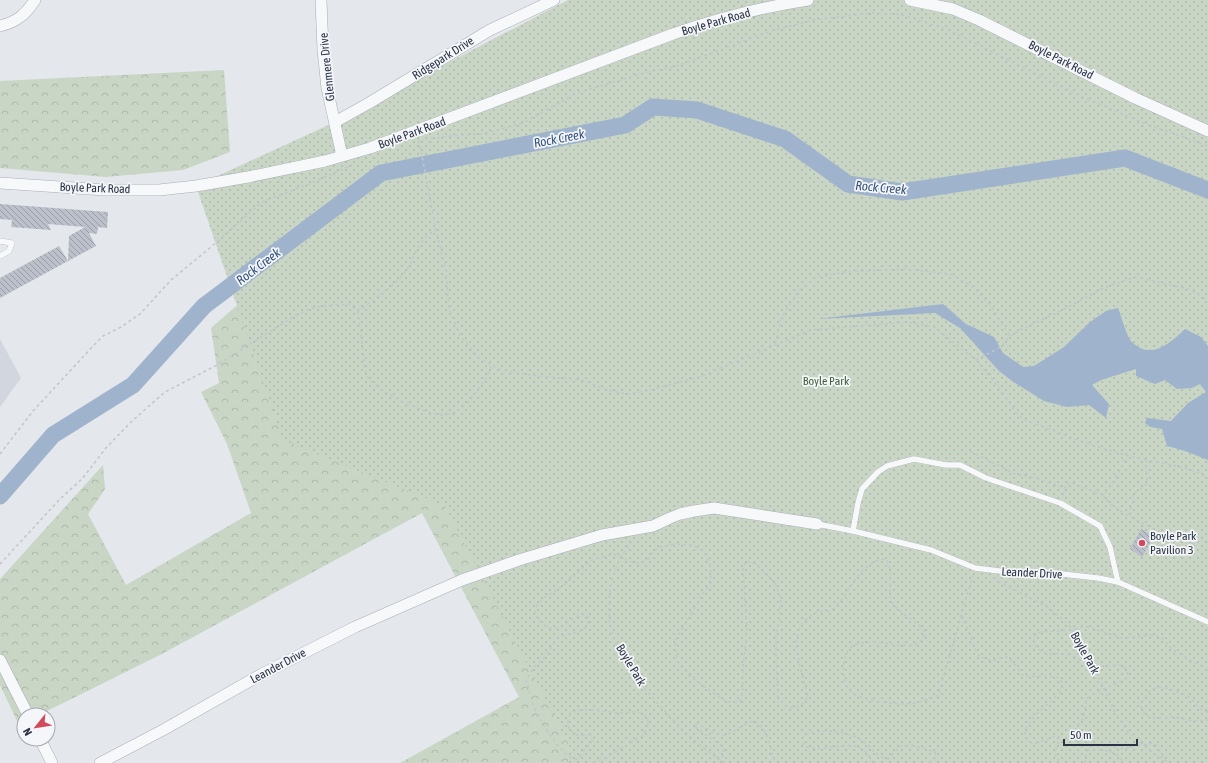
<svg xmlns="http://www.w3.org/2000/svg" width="1208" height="763" viewBox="0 0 1208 763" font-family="'Asap Condensed',sans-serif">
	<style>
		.built { fill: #d2d6de }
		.forest { fill: url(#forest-crowns) }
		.park { fill: url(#park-dots) }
		.water { fill: #9fb4cc }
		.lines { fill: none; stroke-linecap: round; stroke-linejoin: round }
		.river { stroke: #9fb4cc; stroke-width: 17 }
		.building { fill: url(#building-back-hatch) }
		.lane-casing { stroke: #a9aeb7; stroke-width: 6 }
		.street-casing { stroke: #a9aeb7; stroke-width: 12 }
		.path { stroke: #c2c5cb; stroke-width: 1.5; stroke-dasharray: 3 3; stroke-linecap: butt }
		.lane { stroke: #f7f8fa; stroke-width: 5.5 }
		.street { stroke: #f7f8fa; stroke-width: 11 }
		.poi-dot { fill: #d1495b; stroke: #f4f6f9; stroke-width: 1.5 }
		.labels { text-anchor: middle; stroke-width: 3.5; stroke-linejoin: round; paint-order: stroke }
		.street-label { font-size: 12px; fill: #2b3445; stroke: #f4f6f9 }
		.park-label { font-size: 12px; fill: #3f6138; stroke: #f4f6f9 }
		.poi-label { font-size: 12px; fill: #2b3445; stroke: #f4f6f9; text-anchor: start }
		.water-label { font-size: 13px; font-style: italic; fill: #34527a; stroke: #f4f6f9 }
	</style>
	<defs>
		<pattern id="forest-crowns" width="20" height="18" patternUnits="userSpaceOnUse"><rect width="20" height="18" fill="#c9d6c5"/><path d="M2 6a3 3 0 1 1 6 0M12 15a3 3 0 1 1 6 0" fill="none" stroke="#adb8ab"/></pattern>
		<pattern id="park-dots" width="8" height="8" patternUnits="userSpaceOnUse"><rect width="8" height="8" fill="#c9d6c5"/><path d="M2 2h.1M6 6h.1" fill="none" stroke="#adb8ab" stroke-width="1.8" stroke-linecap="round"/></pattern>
		<pattern id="building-back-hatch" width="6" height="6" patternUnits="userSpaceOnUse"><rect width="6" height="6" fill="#bbc0ca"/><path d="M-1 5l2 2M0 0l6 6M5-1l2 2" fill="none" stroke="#989da6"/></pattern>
	</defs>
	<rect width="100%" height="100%" fill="#e4e7ec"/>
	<path class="built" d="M 0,339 L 21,378 L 0,407 Z"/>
	<g class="forest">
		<path d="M 224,70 L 230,152 L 183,170 L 106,177 L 0,168 L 0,81 Z"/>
		<path d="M 319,234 L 1208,763 L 400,763 L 519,697 L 422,513 L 158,656 L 39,715 L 24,715 L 24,723 L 19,725 L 0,685 L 0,579 L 103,465 L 105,489 L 88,514 L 126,585 L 251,513 L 227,444 L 201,392 L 219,383 L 211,328 Z"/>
	</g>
	<path class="park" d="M 568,0 L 1208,0 L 1208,763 L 568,763 L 570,747 L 445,506 L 283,440 L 196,186 L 335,122 Z"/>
	<path class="water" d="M 943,304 L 966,324 L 994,337 L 1003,353 L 1023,367 L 1034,366 L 1064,347 L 1090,322 L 1106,311 L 1118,308 C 1121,315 1127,338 1132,342 C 1151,361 1170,343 1185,329 L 1201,337 L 1208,346 L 1208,460 L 1185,451 L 1167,446 L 1162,429 L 1150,427 L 1145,423 L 1147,418 L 1171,421 L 1188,403 L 1206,392 L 1200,384 L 1192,388 L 1177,389 L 1165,380 L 1155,384 L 1136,376 L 1136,369 L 1101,380 L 1092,385 L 1109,404 L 1106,418 L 1089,405 L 1067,407 L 1044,401 L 1012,381 L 999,371 L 960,328 L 935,313 L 817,319 Z"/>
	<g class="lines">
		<path class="river" d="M 0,496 L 53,435 L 133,385 L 204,306 L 381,173 L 625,125 L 653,107 L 697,110 L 785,139 L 848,184 L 902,192 L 1125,158 L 1208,190"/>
	</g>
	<g class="building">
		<path d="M 0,204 L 108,212 L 107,228 L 98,227 L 97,234 L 89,233 L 96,246 L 68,261 L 69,236 L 85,227 L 48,224 L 51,230 L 11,227 L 12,220 L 0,219 Z"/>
		<path d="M 59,246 L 68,261 L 0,298 L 0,278 Z"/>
		<path d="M 1141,529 L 1154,536 L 1142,557 L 1130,549 Z"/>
	</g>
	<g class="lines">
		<g class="lane-casing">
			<g id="lane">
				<path d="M 0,241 L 12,243 L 9,251 L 0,256"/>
				<path d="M 817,524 L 853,531 L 931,550 L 975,568 L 1016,573 L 1053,573 L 1098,578 L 1118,582 L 1208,622"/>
				<path d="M 853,531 L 858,503 L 862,489 L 878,472 L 887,466 L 914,459 L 946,465 L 960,465 L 986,478 L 1060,503 L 1100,526 L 1110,547 L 1118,582"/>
			</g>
		</g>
		<g class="street-casing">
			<g id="street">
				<path d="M 321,0 L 323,50 L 327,88 L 342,156"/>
				<path d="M 910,0 L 953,9 L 979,20 L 1135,98 L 1208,131"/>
				<path d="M 0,26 C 17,22 26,14 35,0"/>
				<path d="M 335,122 L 369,103 L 490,30 L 554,0"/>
				<path d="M 0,183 L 105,190 L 159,190 L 196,186 L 248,177 L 325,161 L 370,148 L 418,130 L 673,34 C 717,19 762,7 808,0"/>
				<path d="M 0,660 L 28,715"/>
				<path d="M 40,739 L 52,763"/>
				<path d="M 100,763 L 163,730 L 262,674 L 355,627 L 462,580 L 519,560 L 602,535 L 653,526 L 670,518 L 680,514 L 694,511 L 714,508 L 817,524"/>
			</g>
		</g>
		<g class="path">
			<path d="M 425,139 L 462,135 L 482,134 L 523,123 L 577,93 L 644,73 L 677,66 L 771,31 L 813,20 L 872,13 L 899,14 L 949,30 L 1078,95 L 1144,123 L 1208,146"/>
			<path d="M 419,140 L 436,230 L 446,271 L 449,309 L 460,335 L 479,358 L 501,370 L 537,376 L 582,380 L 608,390 L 627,394 L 647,391 L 702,376 L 811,330 L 908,322 L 934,327 L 976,360 L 997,385 L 1017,414 L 1024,420 C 1058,432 1091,446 1126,455 C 1153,463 1183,463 1208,478"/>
			<path d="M 358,311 L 363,351 L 364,367 L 367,376 L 374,384 L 384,391 L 403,402 L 433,414 L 444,415 L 453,413 L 467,404 L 486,378 L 492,365"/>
			<path d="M 775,344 L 782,317 L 799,290 L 815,278 L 844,272 L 906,269 L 950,274 L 972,286 L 990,305 L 1010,336"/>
			<path d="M 976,360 L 1002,346 L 1010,336 L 1024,328 L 1065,309 L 1101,289 L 1135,277 L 1188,289 L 1208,300"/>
			<path d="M 970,451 L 1015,474 L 1028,476 L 1065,488"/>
			<path d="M 0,454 L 33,411 L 94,345 L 103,336 L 121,327 L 140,314 L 171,280 L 211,247 L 262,202 L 309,184 L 352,165"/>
			<path d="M 1063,495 L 1066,485 L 1070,482 L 1103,495 C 1110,490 1124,464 1126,456"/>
			<path d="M 1103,495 C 1108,510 1179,542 1196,544 L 1203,536"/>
			<path d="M 1129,515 L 1133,501 L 1133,494 C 1137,490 1144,488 1147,483 C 1148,480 1145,468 1147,460"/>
			<path d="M 632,541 C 618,559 610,577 609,600 C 609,608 609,616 610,624 C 616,657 641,685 663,709 C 681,729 702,749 725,763"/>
			<path d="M 0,564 L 60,499 L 82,479 L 106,448 L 130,423 L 149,406 L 165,392 L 217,365 L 295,316 L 309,309 L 329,305 L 349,304 L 358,311 C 373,300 389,290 401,277 C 415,262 415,240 436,230"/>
			<path d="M 993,578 L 1049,608 L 1069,625 L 1086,651 L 1116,714 L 1129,733 L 1154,754 L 1170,763"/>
			<path d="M 962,615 L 976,651 L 980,657 L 992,661 L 1000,658 L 1007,657 L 1013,662 L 1023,676 L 1057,677 L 1062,682 C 1062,686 1062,688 1060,692 C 1054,702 1005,732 1034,744 L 1056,736 L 1059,737 C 1060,748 1049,751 1061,763"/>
			<path d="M 1208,712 C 1199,711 1195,703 1189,697 C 1186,694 1182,693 1178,692 C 1159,684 1149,685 1141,706 L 1145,715 L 1154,718 L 1174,717 L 1192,721 L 1208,720"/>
			<path d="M 593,763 L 607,757 L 642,736 L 648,725 L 648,718 C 645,716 641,712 637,712 C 631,711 624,713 618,713 C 606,712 569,703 568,720 C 567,728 571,731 577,735 L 592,735 L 595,737 L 580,756 L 576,760 C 559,754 542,723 534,707 C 531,699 529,689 526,680 L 535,666 L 546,656 L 554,642 L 561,636 L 578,632 L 586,627 L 589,620 L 586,614 C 565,616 556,644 535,615 L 536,607 L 545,597 L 564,585 L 590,561 L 613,554 L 634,563 L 641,563 L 648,559 L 653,552 L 659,547 L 675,544 L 692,545 L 703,551 L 710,563 L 711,583 L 702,595 L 675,641 L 677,661 L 688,675 L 726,702 L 740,702 L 743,690 L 743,667 L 747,630 L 743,566 L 747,561 L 756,564 L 775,583 L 781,598 L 780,619 L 776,634 L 776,658 L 778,696 L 785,706 L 795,708 L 804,703 L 808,696 C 804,678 791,647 799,630 C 802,623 810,615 817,612 C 823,610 828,613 834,608 C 851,593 859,560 886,559 C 895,572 886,588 892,602 C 897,611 917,621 925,632 L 924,638 C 921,641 917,644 914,645 C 896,649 854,631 846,655 C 842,665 842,682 850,691 C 859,701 901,706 914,703 C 922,702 930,698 938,696 L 973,575"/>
			<path d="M 720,763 L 724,752 L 722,746 L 694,726 L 696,724 C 704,726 709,731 716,734 C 730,739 742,723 754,721 C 771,730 768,748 776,763"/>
			<path d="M 873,763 C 859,730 829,756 804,746 L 803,741 L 803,736 C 821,727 847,731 863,741 C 873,748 875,757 888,759 L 901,746 L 912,745 L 935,752 L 936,757 L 932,761 L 927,763"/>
			<path d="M 1085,763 L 1086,754 L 1088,750 C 1101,750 1118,749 1123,763"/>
			<path d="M 1163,763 C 1163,755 1160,748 1153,743 L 1121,749 L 1111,746 L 1084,746 L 1077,742 L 1073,736 L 1075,729 L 1083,719 L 1087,698 L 1095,693 L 1126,679 L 1128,674 L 1124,666 C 1113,663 1102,668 1093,666 C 1085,664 1078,657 1070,655 C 1053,650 1045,660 1033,643 L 1035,635 L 1041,632 L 1073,630 L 1085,626 L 1122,638 L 1151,635 L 1161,637 L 1173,650 L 1208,670"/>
		</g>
		<use href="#lane" class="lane"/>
		<use href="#street" class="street"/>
	</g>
	<circle class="poi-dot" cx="1142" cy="543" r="4"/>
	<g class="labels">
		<g class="street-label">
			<text transform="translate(716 22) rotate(-16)" y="4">Boyle Park Road</text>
			<text transform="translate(443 58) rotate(-32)" y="4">Ridgepark Drive</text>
			<text transform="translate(1061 60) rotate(27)" y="4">Boyle Park Road</text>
			<text transform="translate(327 67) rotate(-96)" y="4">Glenmere Drive</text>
			<text transform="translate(412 133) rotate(-20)" y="4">Boyle Park Road</text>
			<text transform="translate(95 188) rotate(2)" y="4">Boyle Park Road</text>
			<text transform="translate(1032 573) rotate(3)" y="4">Leander Drive</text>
			<text transform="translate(1085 653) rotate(61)" y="4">Boyle Park</text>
			<text transform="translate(631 665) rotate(59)" y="4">Boyle Park</text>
			<text transform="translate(278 666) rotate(-28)" y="4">Leander Drive</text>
		</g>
		<g class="park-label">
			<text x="826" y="385">Boyle Park</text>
		</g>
		<g class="poi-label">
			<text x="1150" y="540">Boyle Park<tspan x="1150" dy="14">Pavilion 3</tspan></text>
		</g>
		<g class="water-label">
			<text transform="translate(559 138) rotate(-11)" y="5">Rock Creek</text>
			<text transform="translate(881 187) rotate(5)" y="5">Rock Creek</text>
			<text transform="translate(258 266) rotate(-37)" y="5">Rock Creek</text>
		</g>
	</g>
	<g transform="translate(36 727) rotate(240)"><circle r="19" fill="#f4f6f9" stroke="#a4a8b1"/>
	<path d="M0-3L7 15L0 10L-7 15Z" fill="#d1495b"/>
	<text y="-6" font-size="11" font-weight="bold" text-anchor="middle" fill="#2b3445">N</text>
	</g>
	<path d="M1064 739v6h73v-6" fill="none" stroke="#2b3445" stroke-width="2"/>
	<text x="1070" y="739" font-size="12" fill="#2b3445" stroke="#f4f6f9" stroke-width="3" paint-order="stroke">50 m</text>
</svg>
